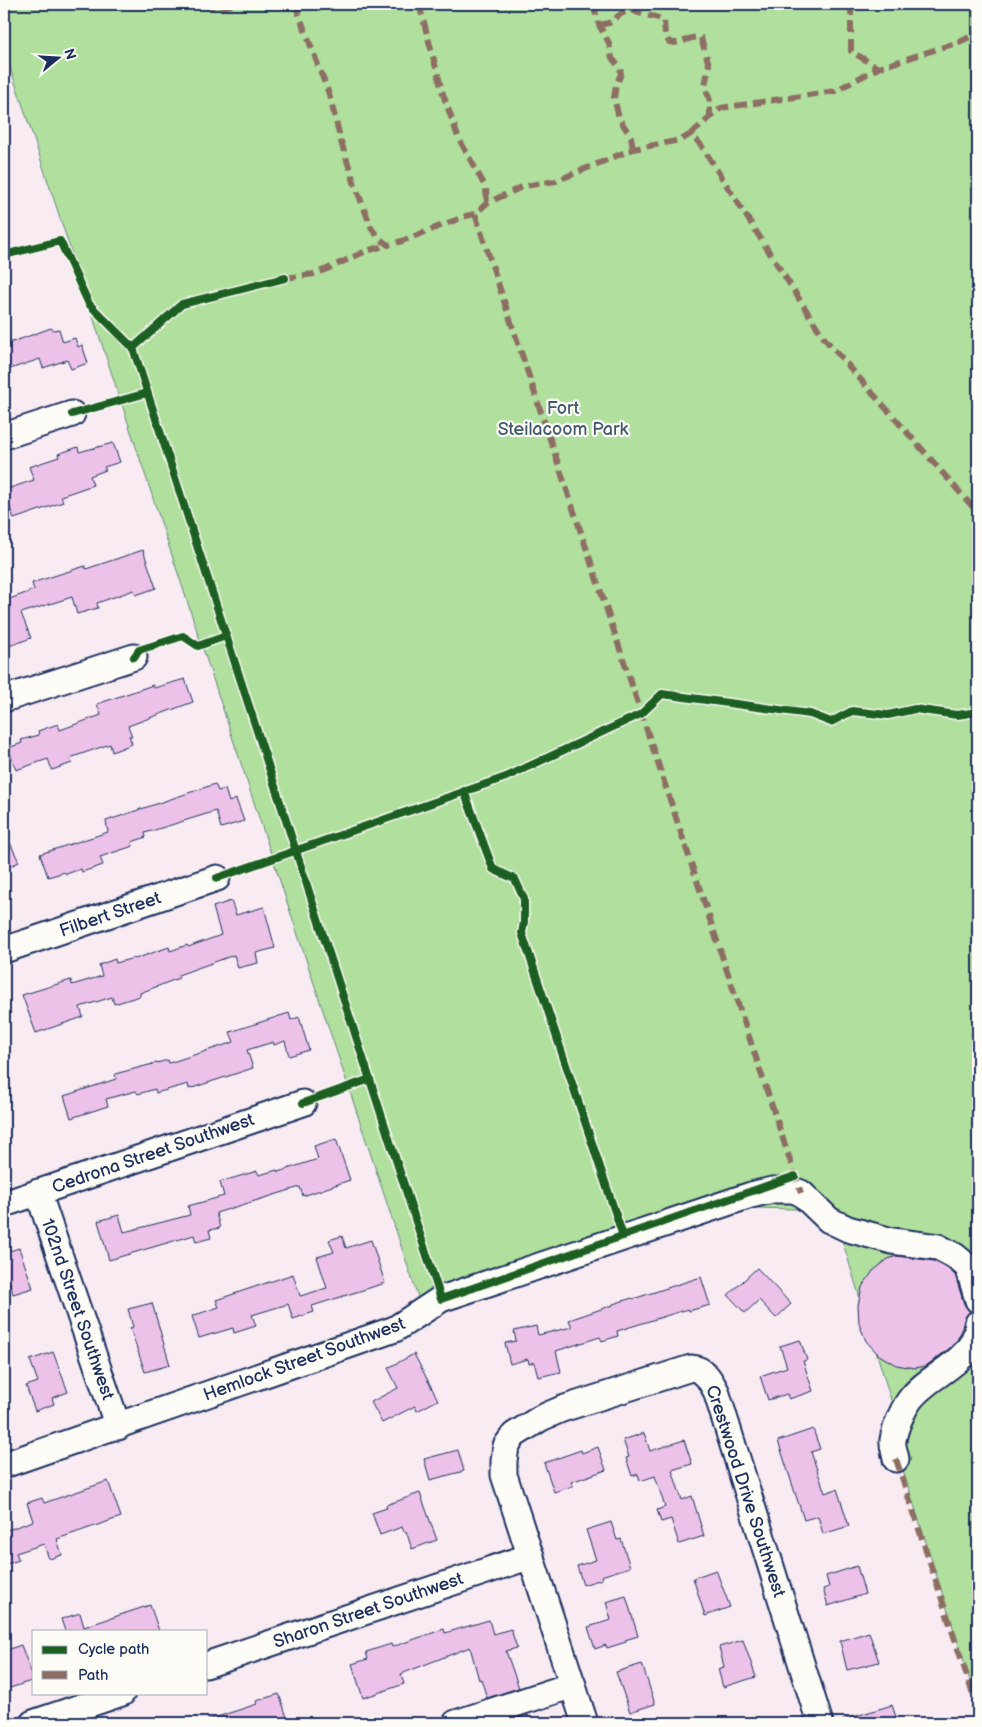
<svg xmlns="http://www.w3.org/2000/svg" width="982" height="1727" viewBox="0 0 982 1727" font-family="'Balsamiq Sans',sans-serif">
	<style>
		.green { fill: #b0df9e; stroke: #66877e }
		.building { fill: #ecc2e8; stroke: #1b2f5e }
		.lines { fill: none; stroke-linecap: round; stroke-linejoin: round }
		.minor-casing { stroke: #1b2f5e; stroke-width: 29 }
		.minor { stroke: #fdfcf7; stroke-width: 25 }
		.quiet { stroke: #8d6e63; stroke-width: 6; stroke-dasharray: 12 6; stroke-linecap: butt }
		.cycleway-casing { stroke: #fdfcf7; stroke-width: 11 }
		.cycleway { stroke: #1b5e20; stroke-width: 8 }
		.labels { text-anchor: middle; stroke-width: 4.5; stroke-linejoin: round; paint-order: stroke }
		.park-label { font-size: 18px; fill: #405b6e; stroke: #fdfcf7 }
		.street-label { font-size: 18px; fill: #1b2f5e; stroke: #fdfcf7 }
	</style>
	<rect width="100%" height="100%" fill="#f8ebf2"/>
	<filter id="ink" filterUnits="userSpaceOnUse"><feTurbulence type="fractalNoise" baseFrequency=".02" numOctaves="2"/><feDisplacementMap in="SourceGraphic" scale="10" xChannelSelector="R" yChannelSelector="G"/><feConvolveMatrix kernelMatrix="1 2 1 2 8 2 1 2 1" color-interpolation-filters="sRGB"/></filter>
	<g filter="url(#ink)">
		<path class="green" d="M 4,4 L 978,4 L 978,1706 L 902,1467 L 908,1456 L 833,1210 L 716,1207 L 420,1303 L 4,49 Z"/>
		<g class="building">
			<path d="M 51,328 L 54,330 L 59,329 L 63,342 L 75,338 L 78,347 L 82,345 L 88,363 L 71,369 L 67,360 L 43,368 L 40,359 L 4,371 L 4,345 Z"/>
			<path d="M 113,443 L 120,462 L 104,467 L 106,470 L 90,476 L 93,485 L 61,496 L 63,502 L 14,519 L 4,490 L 34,480 L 29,467 L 59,457 L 58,454 L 78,447 L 79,452 Z"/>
			<path d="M 143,550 L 156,588 L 136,595 L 134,590 L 97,603 L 98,608 L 77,614 L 72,597 L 21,613 L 31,638 L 9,646 L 4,632 L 4,601 L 34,590 L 32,583 L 85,566 L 86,569 Z"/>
			<path d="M 185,679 L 193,702 L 128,726 L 132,736 L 129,736 L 132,744 L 112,752 L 110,744 L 70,758 L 72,763 L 52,770 L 48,759 L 16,770 L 8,748 L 22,743 L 21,740 L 39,735 L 38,731 L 58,724 L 60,730 L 101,715 L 97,704 L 153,685 L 154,688 Z"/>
			<path d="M 215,784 L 218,791 L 225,789 L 229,802 L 236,799 L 244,821 L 221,828 L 216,811 L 145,833 L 146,837 L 132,842 L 133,846 L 100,857 L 103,865 L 82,872 L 81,869 L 66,874 L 65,872 L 48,877 L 40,854 L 108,832 L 106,821 Z"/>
			<path d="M 4,830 L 19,862 L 4,869 Z"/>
			<path d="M 231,901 L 236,915 L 264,907 L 275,948 L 256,953 L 258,963 L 238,968 L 234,955 L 178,975 L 179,978 L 140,993 L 140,996 L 114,1004 L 112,997 L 80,1007 L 83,1017 L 36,1033 L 22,995 L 71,980 L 72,985 L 102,976 L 99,965 L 115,959 L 116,963 L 134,958 L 135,959 L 169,947 L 170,951 L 187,945 L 188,947 L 221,935 L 213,907 Z"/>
			<path d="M 289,1013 L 291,1020 L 299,1017 L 309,1050 L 289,1056 L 285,1041 L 274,1045 L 273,1042 L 247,1050 L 253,1068 L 189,1089 L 188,1084 L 156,1093 L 155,1089 L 138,1094 L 136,1091 L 106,1099 L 108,1106 L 71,1118 L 64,1096 L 116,1079 L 115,1074 L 168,1060 L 169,1063 L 234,1042 L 230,1032 Z"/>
			<path d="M 336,1139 L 350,1180 L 303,1196 L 300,1187 L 216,1213 L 220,1228 L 209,1230 L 211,1238 L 196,1242 L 194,1235 L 109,1260 L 98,1221 L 119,1215 L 124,1232 L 190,1215 L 188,1206 L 224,1196 L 220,1182 L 257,1171 L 259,1175 L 277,1170 L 278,1172 L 318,1159 L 314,1146 Z"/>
			<path d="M 342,1236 L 346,1248 L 371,1240 L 385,1283 L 312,1306 L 314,1312 L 293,1319 L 288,1304 L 252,1315 L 256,1326 L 234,1333 L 233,1328 L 199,1338 L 192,1316 L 219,1307 L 216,1300 L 293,1274 L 300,1296 L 327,1288 L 317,1257 L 334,1252 L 329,1240 Z"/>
			<path d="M 19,1248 L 33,1288 L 13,1294 L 10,1283 L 4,1285 L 4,1253 Z"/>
			<path d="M 897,1256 L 934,1261 L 947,1268 L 955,1275 L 964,1304 L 970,1312 L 964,1319 L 961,1332 L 957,1340 L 950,1348 L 926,1366 L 915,1368 L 896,1365 L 879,1355 L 866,1341 L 859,1324 L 858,1305 L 862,1287 L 873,1271 L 888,1259 Z"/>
			<path d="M 757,1268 L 791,1304 L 776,1318 L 759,1300 L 745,1313 L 728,1295 Z"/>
			<path d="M 701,1277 L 710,1305 L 689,1311 L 688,1309 L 617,1331 L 618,1336 L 602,1341 L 600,1337 L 556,1351 L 561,1372 L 538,1377 L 534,1362 L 529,1364 L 528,1359 L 510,1364 L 505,1343 L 516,1341 L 514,1331 L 536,1326 L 538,1335 L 572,1327 L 569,1320 L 613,1305 L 613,1304 L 632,1298 L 633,1299 Z"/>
			<path d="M 152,1303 L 170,1365 L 145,1372 L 130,1328 L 133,1327 L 128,1309 Z"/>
			<path d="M 800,1340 L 807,1360 L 803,1361 L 813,1391 L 789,1399 L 787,1394 L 768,1400 L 760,1376 L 787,1367 L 780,1346 Z"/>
			<path d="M 53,1352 L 68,1392 L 52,1398 L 54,1404 L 35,1411 L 26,1386 L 38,1382 L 30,1360 Z"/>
			<path d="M 414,1354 L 438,1400 L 417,1411 L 415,1406 L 382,1423 L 371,1402 L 398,1388 L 388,1368 Z"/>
			<path d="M 813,1429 L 820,1449 L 811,1452 L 825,1493 L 837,1489 L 849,1526 L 823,1534 L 818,1516 L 804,1520 L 778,1441 Z"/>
			<path d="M 644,1433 L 650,1451 L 684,1440 L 692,1464 L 672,1470 L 682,1500 L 692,1496 L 704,1536 L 679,1544 L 671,1519 L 661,1522 L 657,1510 L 665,1507 L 655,1476 L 640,1481 L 638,1474 L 632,1476 L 626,1458 L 629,1457 L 623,1440 Z"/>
			<path d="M 598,1447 L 606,1470 L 571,1482 L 573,1486 L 554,1492 L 544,1463 L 581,1450 L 582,1453 Z"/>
			<path d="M 458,1450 L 464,1471 L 430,1480 L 424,1459 Z"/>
			<path d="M 108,1481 L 121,1517 L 57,1539 L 62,1555 L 49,1559 L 44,1544 L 16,1553 L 19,1560 L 4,1565 L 4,1524 L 5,1524 L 8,1530 L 33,1521 L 27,1503 L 42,1498 L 44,1503 Z"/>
			<path d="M 420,1493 L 437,1540 L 412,1549 L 406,1531 L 404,1532 L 402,1527 L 380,1535 L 372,1513 L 387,1508 L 386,1505 Z"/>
			<path d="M 611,1522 L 617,1540 L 621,1539 L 630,1567 L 601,1576 L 602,1579 L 583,1585 L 577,1566 L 596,1560 L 586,1530 Z"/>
			<path d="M 857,1566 L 865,1594 L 828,1606 L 823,1589 L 829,1587 L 826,1576 Z"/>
			<path d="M 716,1570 L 730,1607 L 705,1616 L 693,1578 Z"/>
			<path d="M 626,1596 L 638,1636 L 625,1640 L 626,1642 L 607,1648 L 606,1645 L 595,1649 L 588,1627 L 611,1620 L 606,1602 Z"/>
			<path d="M 150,1605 L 159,1631 L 65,1631 L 61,1619 L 80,1613 L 84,1627 Z"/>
			<path d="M 489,1620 L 493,1634 L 511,1629 L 517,1648 L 506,1651 L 519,1688 L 487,1698 L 481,1679 L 479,1680 L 470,1647 L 401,1674 L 404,1684 L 363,1698 L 352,1664 L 368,1659 L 366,1652 L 391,1644 L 392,1647 L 444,1629 L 445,1633 Z"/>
			<path d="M 869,1632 L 879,1662 L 847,1670 L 840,1641 Z"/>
			<path d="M 743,1640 L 756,1677 L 723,1687 L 718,1669 L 724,1667 L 719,1647 Z"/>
			<path d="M 21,1645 L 34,1680 L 4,1690 L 4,1651 Z"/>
			<path d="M 642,1664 L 655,1704 L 630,1712 L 616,1672 Z"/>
			<path d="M 279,1694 L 289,1723 L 208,1723 L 208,1720 L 257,1704 L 256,1701 Z"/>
			<path d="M 892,1705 L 898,1723 L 844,1723 L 843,1720 Z"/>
			<path d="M 528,1715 L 531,1723 L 508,1723 L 507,1722 Z"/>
		</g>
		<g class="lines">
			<g class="minor-casing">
				<g id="minor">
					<path d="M 4,436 L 72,414"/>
					<path d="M 4,699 L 134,657"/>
					<path d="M 4,950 L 217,878"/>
					<path d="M 38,1192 L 118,1427"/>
					<path d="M 4,1204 L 303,1103"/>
					<path d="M 896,1459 C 895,1453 892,1446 893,1440 C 895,1428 902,1411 909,1401 C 928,1373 975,1364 978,1323"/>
					<path d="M 4,1465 L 395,1329 L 441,1299 L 751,1195 L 772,1190 L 793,1190 L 801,1193 L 829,1220 L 848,1229 L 892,1241 L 938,1247 L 955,1256 L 968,1267 L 978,1300"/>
					<path d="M 206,1665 L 531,1556"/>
					<path d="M 33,1723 L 122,1693"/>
					<path d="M 456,1723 L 573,1685"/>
					<path d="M 585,1723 L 504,1475 L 504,1461 L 506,1446 L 514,1435 L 541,1418 L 562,1409 L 691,1368 C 705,1369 710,1380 716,1391 L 820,1723"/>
				</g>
			</g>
			<use href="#minor" class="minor"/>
			<g class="quiet">
				<path d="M 203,4 L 205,6 L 224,7 L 237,4"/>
				<path d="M 295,4 L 329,94 L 342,145 L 355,185 L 372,229 L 379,238 L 388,245 L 402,241 L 466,216 L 475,214 L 487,203 L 524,186 L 556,181 L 633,149 L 681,140 L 691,134 L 701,145 L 824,338 L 978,513"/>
				<path d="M 419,4 L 443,94 L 458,137 L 486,188 L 487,203"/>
				<path d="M 593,4 L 599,25 L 609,43 L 612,58 L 620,68 L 621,74 L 616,85 L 614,98 L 619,118 L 631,137 L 633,149"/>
				<path d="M 851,4 L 851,51 L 878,68"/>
				<path d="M 599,25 C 602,24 608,24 611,22 C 621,15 618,13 632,10 C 643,17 654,14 664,21 L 665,35 L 669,42 C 681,46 689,35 701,38 L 709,65 L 705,86 L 710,101 L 710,118"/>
				<path d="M 691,134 L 721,108 L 835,91 L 878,68 L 959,42 L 978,33"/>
				<path d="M 475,214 L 801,1193"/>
				<path d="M 285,278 L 314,274 L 327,269 L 366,251 L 388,245"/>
				<path d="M 896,1459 L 978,1710"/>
			</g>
			<g class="cycleway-casing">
				<g id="cycleway">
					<path d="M 4,255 L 60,241 L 89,304 L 133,348"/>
					<path d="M 285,278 L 182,304 L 133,348 L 441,1299 L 795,1176"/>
					<path d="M 72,414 L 147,393"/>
					<path d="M 134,657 L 139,650 L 183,636 L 198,646 L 226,636"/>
					<path d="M 464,791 L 493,869 L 515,879 L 524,899 L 524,922 L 522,933 L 623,1236"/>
					<path d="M 217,878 L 506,777 L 641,714 L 662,694 L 810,714 L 831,722 L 852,711 L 888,715 L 915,709 L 957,715 L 978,712"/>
					<path d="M 303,1103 L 370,1079"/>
				</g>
			</g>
			<use href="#cycleway" class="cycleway"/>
		</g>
	</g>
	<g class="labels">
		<g class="park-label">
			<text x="563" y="414">Fort<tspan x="563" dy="21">Steilacoom Park</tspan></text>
		</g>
		<g class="street-label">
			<text transform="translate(110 914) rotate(-19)" y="6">Filbert Street</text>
			<text transform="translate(153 1153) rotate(-19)" y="6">Cedrona Street Southwest</text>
			<text transform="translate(78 1309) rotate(71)" y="6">102nd Street Southwest</text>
			<text transform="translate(304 1359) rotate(-20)" y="6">Hemlock Street Southwest</text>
			<text transform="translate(746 1491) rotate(72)" y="6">Crestwood Drive Southwest</text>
			<text transform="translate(368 1610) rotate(-19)" y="6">Sharon Street Southwest</text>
		</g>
	</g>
	<rect width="982" height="1727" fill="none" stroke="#fdfcf7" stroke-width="20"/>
	<rect x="10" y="10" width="962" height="1707" fill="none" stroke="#1b2f5e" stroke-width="2" filter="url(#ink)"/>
	<rect x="32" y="1630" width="175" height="65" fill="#fdfcf7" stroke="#a3aaba"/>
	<rect x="42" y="1646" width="25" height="8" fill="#1b5e20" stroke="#a3aaba"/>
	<text x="78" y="1654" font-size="15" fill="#1b2f5e">Cycle path</text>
	<rect x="42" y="1671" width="25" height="8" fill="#8d6e63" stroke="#a3aaba"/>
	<text x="78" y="1680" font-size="15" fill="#1b2f5e">Path</text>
	<g transform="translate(58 58) rotate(72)" stroke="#fdfcf7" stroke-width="4" paint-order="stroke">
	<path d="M0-4L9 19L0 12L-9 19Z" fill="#1b2f5e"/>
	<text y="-8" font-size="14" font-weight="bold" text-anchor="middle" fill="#1b2f5e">N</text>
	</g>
</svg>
